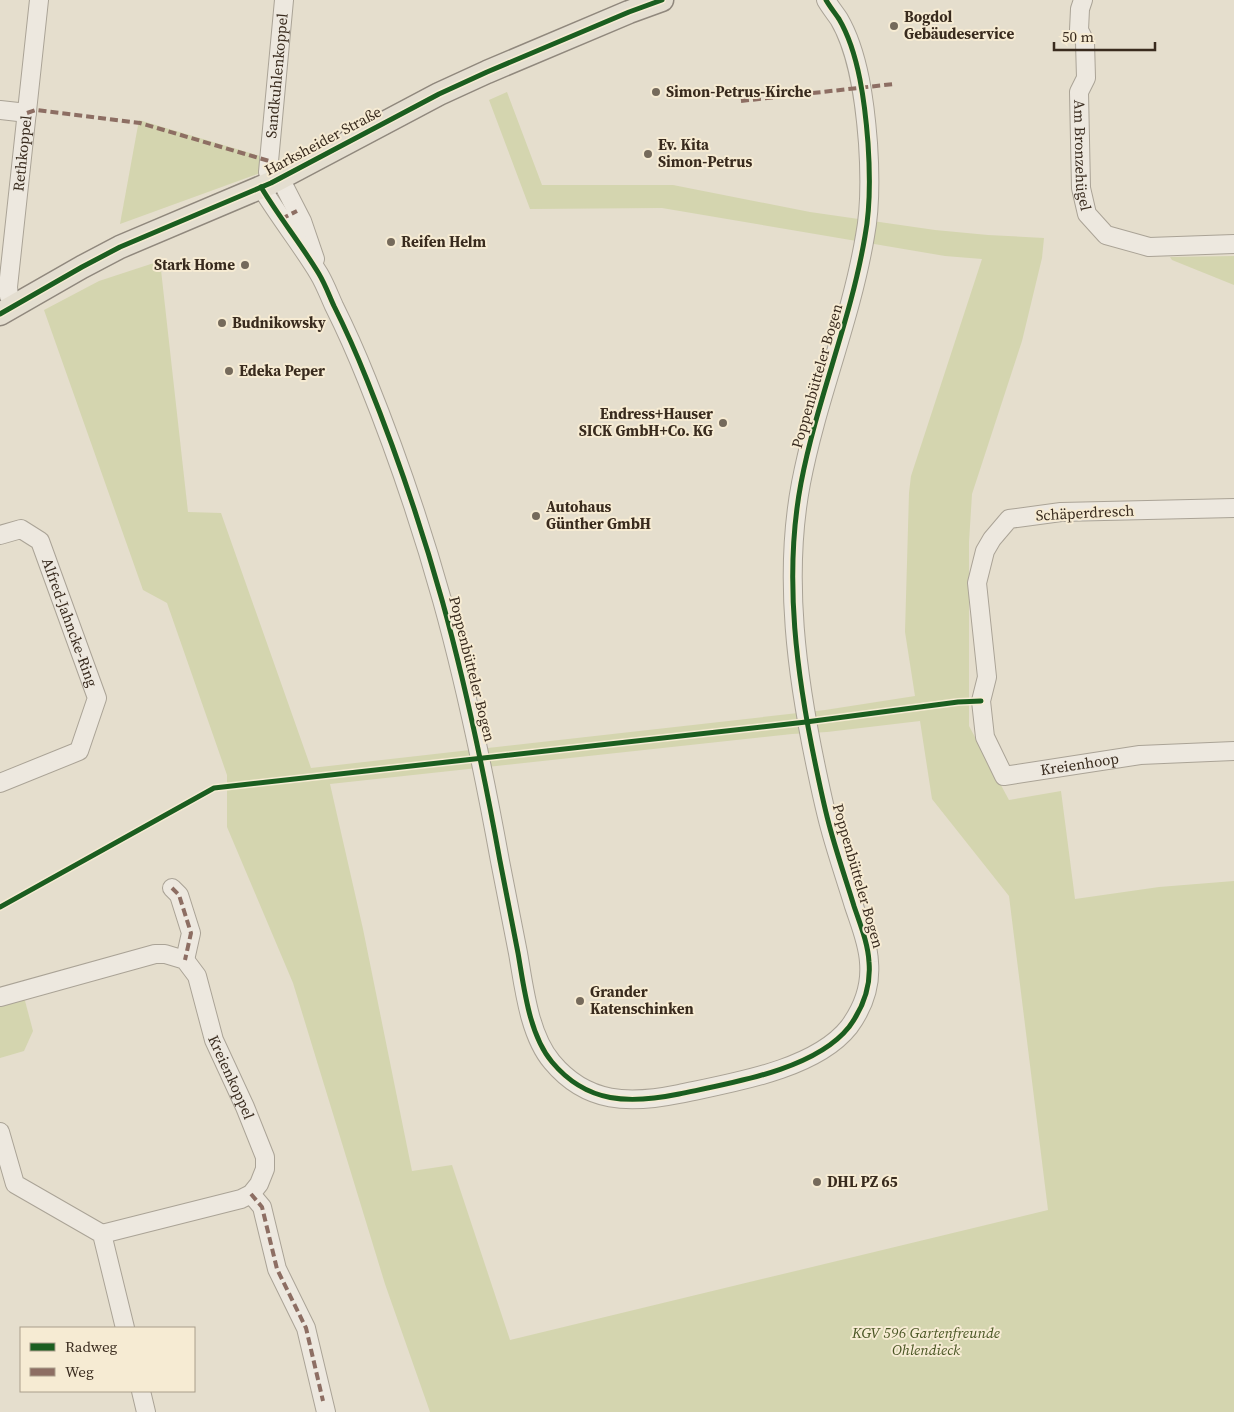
<svg xmlns="http://www.w3.org/2000/svg" width="1234" height="1412" viewBox="0 0 1234 1412" font-family="'Source Serif 4',serif">
	<style>
		.green { fill: #d4d5af; fill-rule: evenodd }
		.lines { fill: none; stroke-linecap: round; stroke-linejoin: round }
		.minor-casing { stroke: #aaa396; stroke-width: 20 }
		.major-casing { stroke: #90887d; stroke-width: 25 }
		.minor { stroke: #ede8df; stroke-width: 18 }
		.major { stroke: #e4ded0; stroke-width: 22 }
		.quiet { stroke: #8d6e63; stroke-width: 4; stroke-dasharray: 8 4; stroke-linecap: butt }
		.cycleway-casing { stroke: #f6ebd3; stroke-width: 8 }
		.cycleway { stroke: #1b5e20; stroke-width: 5 }
		.poi-dot { fill: #756a5b; stroke: #f6ebd3; stroke-width: 2 }
		.labels { text-anchor: middle; stroke-width: 4; stroke-linejoin: round; paint-order: stroke }
		.poi-label { font-size: 15px; font-weight: bold; fill: #392b1e; stroke: #f6ebd3; text-anchor: start }
		.street-label { font-size: 15px; fill: #392b1e; stroke: #f6ebd3 }
		.park-label { font-size: 15px; font-style: italic; fill: #4a5624; stroke: #f6ebd3 }
	</style>
	<rect width="100%" height="100%" fill="#e5decd"/>
	<g class="green">
		<path d="M 507,92 L 542,185 L 673,185 L 810,212 L 935,230 L 988,235 L 1044,238 L 1042,258 L 1022,341 L 972,494 L 969,542 L 969,726 L 1009,800 L 1061,791 L 1075,899 L 1159,887 L 1234,881 L 1234,1412 L 430,1412 L 385,1284 L 293,983 L 227,827 L 227,775 L 167,603 L 143,590 L 44,310 L 99,281 L 160,261 L 188,512 L 221,513 L 311,768 L 825,710 L 915,696 L 905,632 L 909,493 L 911,476 L 982,259 L 945,256 L 662,208 L 530,209 L 489,100 ZM 920,721 L 932,799 L 1009,896 L 1048,1210 L 510,1340 L 452,1165 L 412,1171 L 363,929 L 330,784 L 792,734 L 827,732 Z"/>
		<path d="M 139,120 L 260,156 L 260,173 L 120,224 Z"/>
		<path d="M 1234,256 L 1234,285 L 1172,260 L 1170,257 Z"/>
		<path d="M 24,997 L 33,1031 L 24,1051 L 0,1058 L 0,1004 Z"/>
	</g>
	<g class="lines">
		<g class="minor-casing">
			<g id="minor">
				<path id="s1" d="M 1083,0 L 1080,9 L 1079,30 L 1085,42 L 1086,78 L 1079,92 L 1081,188 L 1087,214 L 1106,235 L 1149,247 L 1234,244"/>
				<path d="M 0,110 L 27,113"/>
				<path d="M 280,178 L 302,221 L 315,259"/>
				<path id="s2" d="M 271,183 L 268,172 L 284,0"/>
				<path d="M 261,187 C 279,217 301,244 319,274 C 325,284 329,295 334,306 C 346,330 357,355 367,380 C 396,452 421,525 442,600 C 466,686 484,773 500,861 C 506,891 512,922 518,953 C 524,987 529,1035 552,1062 C 587,1104 630,1104 679,1094 C 731,1083 815,1070 849,1027 C 863,1008 871,985 869,962 C 868,943 860,924 854,906 C 846,880 837,854 830,828 C 825,810 821,791 817,772 C 797,678 783,578 801,483 C 817,399 851,320 865,236 C 871,205 870,173 868,143 C 865,104 859,53 839,19 C 835,13 830,7 826,0"/>
				<path id="s3" d="M 15,306 L 9,296 L 8,287 L 39,0"/>
				<path id="s4" d="M 1234,508 L 1061,512 L 1009,519 L 992,539 L 985,551 L 977,583 L 987,677 L 981,701 L 985,737 L 1004,776 L 1140,755 L 1234,751"/>
				<path id="s5" d="M 0,535 L 21,529 L 40,541 L 97,698 L 79,751 L 0,783"/>
				<path d="M 172,888 L 179,895 L 191,933 L 185,960"/>
				<path id="s6" d="M 0,997 L 155,954 L 165,954 L 185,960 L 197,976 L 214,1040 L 245,1107 L 265,1157 L 265,1169 L 259,1184 L 251,1194 L 241,1199 L 102,1234"/>
				<path d="M 0,1132 L 15,1184 L 102,1234 L 125,1328"/>
				<path d="M 251,1194 L 262,1207 L 277,1269 L 306,1328 L 326,1412"/>
				<path d="M 141,1391 L 146,1412"/>
			</g>
		</g>
		<g class="major-casing">
			<path id="major" d="M 0,314 L 82,267 L 120,247 L 271,183 L 439,94 L 487,72 L 629,12 L 662,0"/>
		</g>
		<use href="#minor" class="minor"/>
		<use href="#major" class="major"/>
		<g class="quiet">
			<path d="M 741,101 L 894,84"/>
			<path d="M 27,113 L 36,110 L 140,123 L 269,161"/>
			<path d="M 281,219 L 297,211"/>
			<path d="M 172,888 L 179,895 L 191,933 L 185,960"/>
			<path d="M 251,1194 L 262,1207 L 277,1269 L 306,1328 L 323,1401"/>
		</g>
		<g class="cycleway-casing">
			<g id="cycleway">
				<path d="M 261,187 C 279,217 301,244 319,274 C 325,284 329,295 334,306 C 346,330 357,355 367,380 C 396,452 421,525 442,600 C 466,686 484,773 500,861 C 506,891 512,922 518,953 C 524,987 529,1035 552,1062 C 587,1104 630,1104 679,1094 C 731,1083 815,1070 849,1027 C 863,1008 871,985 869,962 C 868,943 860,924 854,906 C 846,880 837,854 830,828 C 825,810 821,791 817,772 C 797,678 783,578 801,483 C 817,399 851,320 865,236 C 871,205 870,173 868,143 C 865,104 859,53 839,19 C 835,13 830,7 826,0"/>
				<path d="M 0,314 L 82,267 L 120,247 L 271,183 L 439,94 L 487,72 L 629,12 L 662,0"/>
				<path d="M 0,907 L 214,788 L 806,722 L 958,702 L 981,701"/>
			</g>
		</g>
		<use href="#cycleway" class="cycleway"/>
	</g>
	<g class="poi-dot">
		<circle cx="894" cy="26" r="5"/>
		<circle cx="656" cy="92" r="5"/>
		<circle cx="648" cy="154" r="5"/>
		<circle cx="391" cy="242" r="5"/>
		<circle cx="245" cy="265" r="5"/>
		<circle cx="222" cy="323" r="5"/>
		<circle cx="229" cy="371" r="5"/>
		<circle cx="723" cy="423" r="5"/>
		<circle cx="536" cy="516" r="5"/>
		<circle cx="580" cy="1001" r="5"/>
		<circle cx="817" cy="1182" r="5"/>
	</g>
	<g class="labels">
		<g class="poi-label">
			<text x="904" y="22">Bogdol<tspan x="904" dy="17">Gebäudeservice</tspan></text>
			<text x="666" y="97">Simon-Petrus-Kirche</text>
			<text x="658" y="150">Ev. Kita<tspan x="658" dy="17">Simon-Petrus</tspan></text>
			<text x="401" y="247">Reifen Helm</text>
			<text x="235" y="270" text-anchor="end">Stark Home</text>
			<text x="232" y="328">Budnikowsky</text>
			<text x="239" y="376">Edeka Peper</text>
			<text x="713" y="419" text-anchor="end">Endress+Hauser<tspan x="713" dy="17">SICK GmbH+Co. KG</tspan></text>
			<text x="546" y="512">Autohaus<tspan x="546" dy="17">Günther GmbH</tspan></text>
			<text x="590" y="997">Grander<tspan x="590" dy="17">Katenschinken</tspan></text>
			<text x="827" y="1187">DHL PZ 65</text>
		</g>
		<g class="street-label">
			<text dy="5" stroke="none"><textPath href="#s2" startOffset="108">Sandkuhlenkoppel</textPath></text>
			<text transform="translate(323 141) rotate(-28)" y="5">Harksheider Straße</text>
			<text dy="5" stroke="none"><textPath href="#s3" startOffset="155">Rethkoppel</textPath></text>
			<text dy="5" stroke="none"><textPath href="#s1" startOffset="159">Am Bronzehügel</textPath></text>
			<text transform="translate(817 376) rotate(-74)" y="5">Poppenbütteler Bogen</text>
			<text transform="translate(1085 513) rotate(-3)" y="5">Schäperdresch</text>
			<text dy="5" stroke="none"><textPath href="#s5" startOffset="131">Alfred-Jahncke-Ring</textPath></text>
			<text transform="translate(472 669) rotate(76)" y="5">Poppenbütteler Bogen</text>
			<text dy="5" stroke="none"><textPath href="#s4" startOffset="574">Kreienhoop</textPath></text>
			<text transform="translate(858 876) rotate(74)" y="5">Poppenbütteler Bogen</text>
			<text dy="5" stroke="none"><textPath href="#s6" startOffset="319">Kreienkoppel</textPath></text>
		</g>
		<g class="park-label">
			<text x="926" y="1338">KGV 596 Gartenfreunde<tspan x="926" dy="17">Ohlendieck</tspan></text>
		</g>
	</g>
	<rect x="20" y="1327" width="175" height="65" fill="#f6ebd3" stroke="#aa9e8b"/>
	<rect x="30" y="1343" width="25" height="8" fill="#1b5e20" stroke="#aa9e8b"/>
	<text x="65" y="1352" font-size="15" fill="#392b1e">Radweg</text>
	<rect x="30" y="1368" width="25" height="8" fill="#8d6e63" stroke="#aa9e8b"/>
	<text x="65" y="1377" font-size="15" fill="#392b1e">Weg</text>
	<path d="M1054 42v8h101v-8" fill="none" stroke="#392b1e" stroke-width="2.5"/>
	<text x="1062" y="42" font-size="15" fill="#392b1e" stroke="#f6ebd3" stroke-width="4" paint-order="stroke">50 m</text>
</svg>
